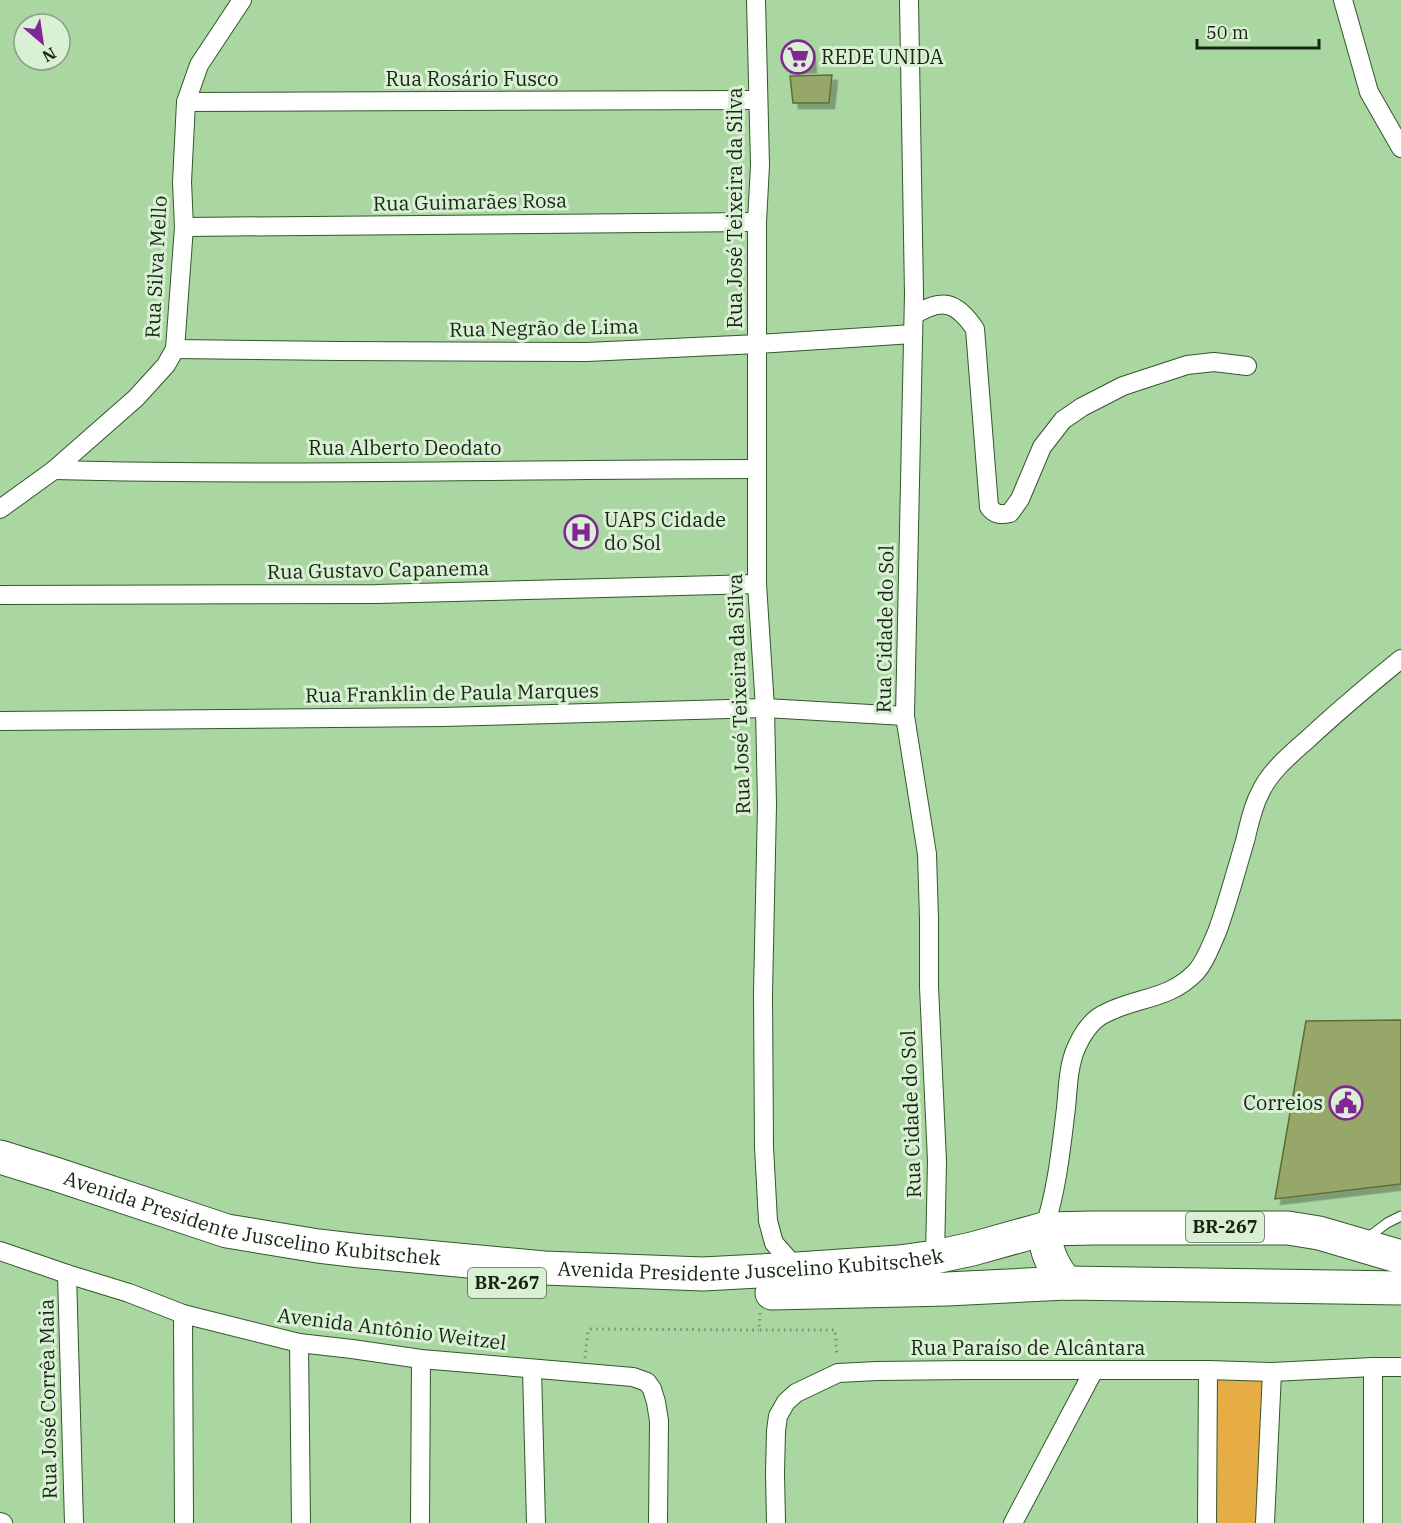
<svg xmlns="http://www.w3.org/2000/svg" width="1401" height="1523" viewBox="0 0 1401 1523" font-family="'IBM Plex Serif',serif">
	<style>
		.green { fill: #e5ad44 }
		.building { fill: #97a76a; stroke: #5f6d32; stroke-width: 1.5; filter: url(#shadow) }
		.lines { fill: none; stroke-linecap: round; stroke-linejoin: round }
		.lane-casing { stroke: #31582a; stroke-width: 11 }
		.street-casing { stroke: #31582a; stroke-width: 20 }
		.highway-casing { stroke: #31582a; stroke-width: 35 }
		.path { stroke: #72936b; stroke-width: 3; stroke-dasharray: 1.5 4.5; stroke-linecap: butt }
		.lane { stroke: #fff; stroke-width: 9 }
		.street { stroke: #fff; stroke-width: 18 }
		.highway { stroke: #fff; stroke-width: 33 }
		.labels { text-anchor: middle; stroke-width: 6; stroke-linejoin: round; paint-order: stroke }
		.shield { fill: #d9f0d5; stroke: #50634d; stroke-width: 1.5 }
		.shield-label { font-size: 18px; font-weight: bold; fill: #162613 }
		.poi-label { font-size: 20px; fill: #162613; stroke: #d9f0d5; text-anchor: start }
		.street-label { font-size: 20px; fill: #162613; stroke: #d9f0d5 }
	</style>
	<defs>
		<filter id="shadow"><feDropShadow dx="5.5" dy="5.5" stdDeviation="0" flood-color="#0004"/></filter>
	</defs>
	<rect width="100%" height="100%" fill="#aad6a1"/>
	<path class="green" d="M 1270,1369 L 1262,1523 L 1211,1523 L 1215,1370 Z"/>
	<g class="building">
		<path d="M 785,46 L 809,46 L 811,67 L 786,68 Z"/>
		<path d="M 832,75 L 829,103 L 793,103 L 790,76 Z"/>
		<path d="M 1401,1020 L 1401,1184 L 1275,1199 L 1306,1021 Z"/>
	</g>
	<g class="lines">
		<g class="lane-casing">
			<path id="lane" d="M 1366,1239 L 1387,1223 L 1401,1216"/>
		</g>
		<g class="street-casing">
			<g id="street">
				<path d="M 756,0 L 760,165 L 757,222 L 757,584 L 765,708 L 767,805 L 763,993 L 764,1147 L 768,1221 L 774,1243 L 797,1269"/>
				<path d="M 909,0 L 914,294 L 905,716 L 927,854 L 929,919 L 929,987 L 937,1161 L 935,1257"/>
				<path d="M 1343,0 L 1369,92 L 1401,148"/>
				<path d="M 186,102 L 758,100"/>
				<path d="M 184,227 L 757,222"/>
				<path d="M 914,315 C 942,298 956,301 975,329 L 989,507 C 995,515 1001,515 1010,513 L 1020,499 L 1042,447 L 1063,420 L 1082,407 L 1123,386 L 1187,365 L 1214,362 L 1247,366"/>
				<path d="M 175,349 L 340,351 L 587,352 L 758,344 L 913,334"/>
				<path d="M 54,470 C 288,476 522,469 757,469"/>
				<path d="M 0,509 L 54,470 L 136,398 L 166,365 L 175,349 L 184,227 L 182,182 L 186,102 L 199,65 L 242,0"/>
				<path d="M 0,595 L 377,594 L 757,584"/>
				<path d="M 0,721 L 443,717 L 765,708 L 905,716"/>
				<path d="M 1044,1229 C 1057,1190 1061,1149 1066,1108 C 1068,1088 1068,1065 1077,1046 C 1083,1033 1092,1019 1106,1013 C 1137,997 1169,1000 1196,972 C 1206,961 1211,945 1217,932 C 1228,902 1236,871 1245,841 C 1249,825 1252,808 1260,793 C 1270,771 1290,755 1308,739 C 1338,711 1369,685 1401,659"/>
				<path d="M 0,1251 L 67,1274 L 129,1293 L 183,1314 L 299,1343 L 352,1349 L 421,1359 L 633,1377 L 647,1382 L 652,1389 L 656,1402 L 659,1421 L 658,1523"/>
				<path d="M 67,1274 L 74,1523"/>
				<path d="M 183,1314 L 184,1523"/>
				<path d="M 299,1343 L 301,1523"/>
				<path d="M 1373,1367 L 1373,1523"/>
				<path d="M 532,1369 L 536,1523"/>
				<path d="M 0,1522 L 3,1523"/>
				<path d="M 420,1523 L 421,1359"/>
				<path d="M 776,1523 L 775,1473 L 776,1431 L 778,1416 L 786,1402 L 796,1393 L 838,1373 L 877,1371 L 967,1370 L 1208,1370 L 1272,1372 L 1373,1367 L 1401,1367"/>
				<path d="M 1013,1523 L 1094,1370"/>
				<path d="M 1207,1523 L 1208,1370"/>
				<path d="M 1265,1523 L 1272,1372"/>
			</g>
		</g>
		<g class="highway-casing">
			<g id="highway">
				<path id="s1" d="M 0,1157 L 55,1174 L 227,1231 L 318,1246 L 361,1251 L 544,1268 L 703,1274 L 797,1269 L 899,1262 L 935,1257 L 972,1249 L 1044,1229 L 1094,1228 L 1288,1228 L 1319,1233 L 1401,1257"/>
				<path d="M 1044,1229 C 1046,1252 1052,1265 1066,1283"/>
				<path d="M 772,1293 L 947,1289 L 1066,1283 L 1401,1288"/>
			</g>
		</g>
		<g class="path">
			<path d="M 760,1313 L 759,1330 L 835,1330 L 837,1356"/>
			<path d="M 585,1358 L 588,1331 L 591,1329 L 759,1330"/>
		</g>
		<use href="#lane" class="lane"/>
		<use href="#street" class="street"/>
		<use href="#highway" class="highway"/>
	</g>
	<defs>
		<g id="supermarket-ring" transform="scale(1.725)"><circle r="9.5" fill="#d9f0d5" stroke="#812693" stroke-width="1.5"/><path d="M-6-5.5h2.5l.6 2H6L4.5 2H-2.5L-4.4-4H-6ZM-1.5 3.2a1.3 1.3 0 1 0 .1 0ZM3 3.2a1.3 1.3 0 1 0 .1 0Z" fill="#812693"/></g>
		<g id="hospital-ring" transform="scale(1.725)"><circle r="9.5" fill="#d9f0d5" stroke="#812693" stroke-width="1.5"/><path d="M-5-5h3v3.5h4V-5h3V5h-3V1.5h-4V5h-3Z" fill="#812693"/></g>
		<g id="civic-ring" transform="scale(1.725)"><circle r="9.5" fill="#d9f0d5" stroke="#812693" stroke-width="1.5"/><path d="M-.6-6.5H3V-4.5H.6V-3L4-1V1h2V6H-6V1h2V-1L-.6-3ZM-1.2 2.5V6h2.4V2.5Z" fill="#812693"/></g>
	</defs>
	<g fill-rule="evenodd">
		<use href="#supermarket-ring" x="798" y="57"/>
		<use href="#hospital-ring" x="581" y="532"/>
		<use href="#civic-ring" x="1346" y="1103"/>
	</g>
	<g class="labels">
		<g class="shield">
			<rect x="1186" y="1212" width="78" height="30" rx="4.5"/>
			<rect x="468" y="1268" width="78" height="30" rx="4.5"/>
		</g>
		<g class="shield-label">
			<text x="1225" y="1233">BR-267</text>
			<text x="507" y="1289">BR-267</text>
		</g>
		<g class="poi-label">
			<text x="821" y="64">REDE UNIDA</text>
			<text x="604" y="527">UAPS Cidade<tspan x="604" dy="23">do Sol</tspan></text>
			<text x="1323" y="1110" text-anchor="end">Correios</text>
		</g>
		<g class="street-label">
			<text x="472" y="86">Rua Rosário Fusco</text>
			<text transform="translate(470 202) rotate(-1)" y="7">Rua Guimarães Rosa</text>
			<text transform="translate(735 208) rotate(-90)" y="7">Rua José Teixeira da Silva</text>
			<text transform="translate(156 267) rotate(-87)" y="7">Rua Silva Mello</text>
			<text transform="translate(544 328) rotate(-1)" y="7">Rua Negrão de Lima</text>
			<text x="405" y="455">Rua Alberto Deodato</text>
			<text transform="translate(378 570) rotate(-1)" y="7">Rua Gustavo Capanema</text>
			<text transform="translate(885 629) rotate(-89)" y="7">Rua Cidade do Sol</text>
			<text transform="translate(452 693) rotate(-1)" y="7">Rua Franklin de Paula Marques</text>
			<text transform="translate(739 694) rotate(-92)" y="7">Rua José Teixeira da Silva</text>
			<text transform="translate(911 1114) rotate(-92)" y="7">Rua Cidade do Sol</text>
			<text dy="7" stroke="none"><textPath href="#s1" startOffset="261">Avenida Presidente Juscelino Kubitschek</textPath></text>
			<text dy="7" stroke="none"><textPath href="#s1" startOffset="765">Avenida Presidente Juscelino Kubitschek</textPath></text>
			<text transform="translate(392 1329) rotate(7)" y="7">Avenida Antônio Weitzel</text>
			<text x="1028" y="1355">Rua Paraíso de Alcântara</text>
			<text transform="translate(48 1399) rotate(-91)" y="7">Rua José Corrêa Maia</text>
		</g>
	</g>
	<g transform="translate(42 42) rotate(151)"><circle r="28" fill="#d9f0d5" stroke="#8b9f87" stroke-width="1.5"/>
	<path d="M0-4.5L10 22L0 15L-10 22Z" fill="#812693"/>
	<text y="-9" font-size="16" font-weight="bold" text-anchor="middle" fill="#162613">N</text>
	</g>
	<path d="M1197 39v9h122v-9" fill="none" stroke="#162613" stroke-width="3"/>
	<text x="1206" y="39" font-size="18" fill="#162613" stroke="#d9f0d5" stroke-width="4.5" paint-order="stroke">50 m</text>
</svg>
